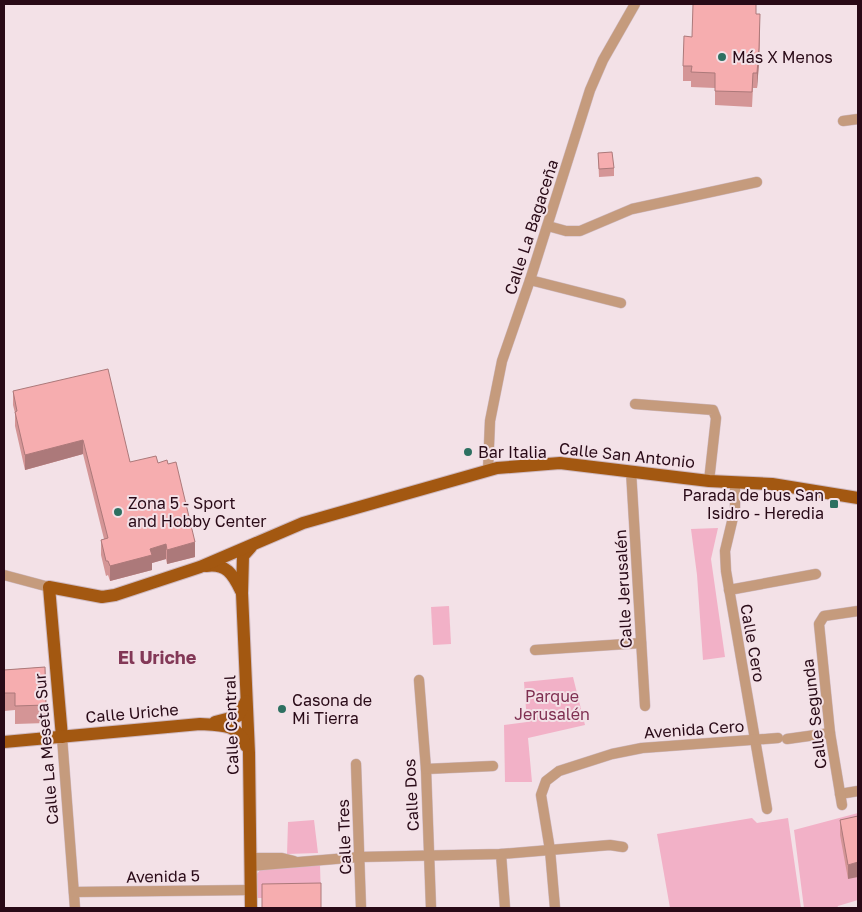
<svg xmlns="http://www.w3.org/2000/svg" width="862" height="912" viewBox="0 0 862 912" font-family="'Golos Text',sans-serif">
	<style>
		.green { fill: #f2b1c7 }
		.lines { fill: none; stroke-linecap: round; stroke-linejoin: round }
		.minor-casing { stroke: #cfbac2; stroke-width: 11 }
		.major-casing { stroke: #cfbac2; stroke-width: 14 }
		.minor { stroke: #c59b7d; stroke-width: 10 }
		.major { stroke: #a35811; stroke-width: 12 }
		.wall { fill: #d49596 }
		.shaded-wall { fill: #ac797a }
		.building { fill: #f6adaf; stroke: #ac797a }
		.poi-dot { fill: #2d7061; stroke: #f3e1e7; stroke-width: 2 }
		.labels { text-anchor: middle; stroke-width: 4; stroke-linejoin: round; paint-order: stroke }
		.poi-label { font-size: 16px; fill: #290a17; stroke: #f3e1e7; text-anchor: start }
		.street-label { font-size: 16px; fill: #290a17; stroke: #f3e1e7 }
		.park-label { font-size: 16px; fill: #7f2f51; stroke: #f3e1e7 }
		.neighbourhood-label { font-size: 18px; font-weight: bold; fill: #833857; stroke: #f3e1e7 }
	</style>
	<rect width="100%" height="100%" fill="#f3e1e7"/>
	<g class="green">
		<path d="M 718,528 L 711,559 L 725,657 L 703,660 L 697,575 L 691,529 Z"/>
		<path d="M 449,606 L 451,644 L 433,645 L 431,607 Z"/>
		<path d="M 573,677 L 585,725 L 528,738 L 532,782 L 505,782 L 504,725 L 527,722 L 524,682 Z"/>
		<path d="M 858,813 L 858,900 L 838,906 L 837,908 L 804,908 L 794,830 Z"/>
		<path d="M 752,818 L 757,823 L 788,818 L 801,908 L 670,908 L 657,834 Z"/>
		<path d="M 314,820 L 318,853 L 287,854 L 288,822 Z"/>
		<path d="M 320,865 L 321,898 L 256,898 L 256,875 L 261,869 Z"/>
	</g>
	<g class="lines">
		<g class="minor-casing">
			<g id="minor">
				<path d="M 843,121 L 858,119"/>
				<path d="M 548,226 L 566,231 L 580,231 L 632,209 L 757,182"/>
				<path d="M 530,280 L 621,303"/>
				<path d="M 635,404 L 713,410 L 716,418 L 709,481"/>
				<path d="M 488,470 L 490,421 L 502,361 L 530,280 L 590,90 L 603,60 L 635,4"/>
				<path d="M 631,471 L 645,706"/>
				<path d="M 735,482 L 735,509 L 725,551 L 726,571 L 767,809"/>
				<path d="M 4,575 L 49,587"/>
				<path d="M 729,590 L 816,574"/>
				<path d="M 535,650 L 641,643"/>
				<path d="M 419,680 L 426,769 L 431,908"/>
				<path d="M 62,737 L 75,908"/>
				<path d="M 787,739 L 830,733"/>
				<path d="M 356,764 L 361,908"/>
				<path d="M 426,769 L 493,766"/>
				<path d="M 840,794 L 858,791"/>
				<path d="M 842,805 L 830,733 L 819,624 L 824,616 L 858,611"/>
				<path d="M 501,854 L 505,908"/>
				<path d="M 251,858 L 282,858 L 294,861"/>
				<path d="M 251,866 L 359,857 L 501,854 L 610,845 L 623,847"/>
				<path d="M 74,892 L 251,890"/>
				<path d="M 555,908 L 550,850 L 541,795 L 546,781 L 559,771 L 612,754 L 642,748 L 778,738"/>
			</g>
		</g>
		<g class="major-casing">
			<g id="major">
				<path d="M 251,547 L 243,556 L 242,593 L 249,753 L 251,908"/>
				<path d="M 206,566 C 226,563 233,574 241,591"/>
				<path d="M 215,722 L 238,716 L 246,701"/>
				<path d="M 62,737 L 49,587 L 102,597 L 115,595 L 200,567 L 303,523 L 497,468 L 560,463 L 709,481 L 772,484 L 858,498"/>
				<path d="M 4,742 L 200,724 C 221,725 239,724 246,746"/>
			</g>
		</g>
		<use href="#minor" class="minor"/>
		<use href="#major" class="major"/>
	</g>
	<g class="wall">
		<path d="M 756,14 L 760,29 L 759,63 L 757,88 L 753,88 L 752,107 L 715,105 L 715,88 L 691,87 L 691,81 L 683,81 L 683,66 L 692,37 Z"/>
		<path d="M 598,153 L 614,168 L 614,176 L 599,177 Z"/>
		<path d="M 13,391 L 130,462 L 158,463 L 195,557 L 167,564 L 166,559 L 152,563 L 152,570 L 110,581 L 108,575 L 106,576 L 101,555 L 101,540 L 104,539 L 83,454 L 25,470 L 15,426 L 15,413 L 13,405 Z"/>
		<path d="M 45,667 L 46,723 L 15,724 L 15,710 L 4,711 L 4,670 Z"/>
		<path d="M 858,816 L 848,879 L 840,835 L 840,820 Z"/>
	</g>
	<g class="shaded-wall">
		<path d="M 760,14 L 759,63 L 757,88 L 757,73 Z"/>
		<path d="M 83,440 L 83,454 L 25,470 L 25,455 Z"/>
		<path d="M 195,542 L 195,557 L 167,564 L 167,550 Z"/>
		<path d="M 166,544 L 166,559 L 152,563 L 152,570 L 110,581 L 110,566 L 150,549 Z"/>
		<path d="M 858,862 L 858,877 L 848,879 L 848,865 Z"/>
	</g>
	<g class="building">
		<path d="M 693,4 L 756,4 L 756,14 L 760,14 L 759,48 L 757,73 L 753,73 L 752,92 L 715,91 L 715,73 L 691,72 L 692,66 L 683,66 L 684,36 L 692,37 Z"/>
		<path d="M 612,152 L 614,168 L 599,169 L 598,153 Z"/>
		<path d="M 108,369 L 130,462 L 156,456 L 158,463 L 167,460 L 168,464 L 176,462 L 195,542 L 167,550 L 166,544 L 150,549 L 152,555 L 110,566 L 108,561 L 106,561 L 101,540 L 108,538 L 83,440 L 25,455 L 15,412 L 17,411 L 13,391 Z"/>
		<path d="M 45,667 L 46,705 L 15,706 L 15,693 L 4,693 L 4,670 Z"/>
		<path d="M 858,816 L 858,862 L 848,865 L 840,820 Z"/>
		<path d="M 321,883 L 321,908 L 262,908 L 262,884 Z"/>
	</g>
	<g class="poi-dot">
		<circle cx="722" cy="57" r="5"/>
		<circle cx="468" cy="452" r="5"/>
		<rect x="829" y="499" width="10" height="10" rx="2.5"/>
		<circle cx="118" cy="512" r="5"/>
		<circle cx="282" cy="709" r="5"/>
	</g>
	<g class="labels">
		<g class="poi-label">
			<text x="732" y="63">Más X Menos</text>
			<text x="478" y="458">Bar Italia</text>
			<text x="824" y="501" text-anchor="end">Parada de bus San<tspan x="824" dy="18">Isidro - Heredia</tspan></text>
			<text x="128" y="509">Zona 5 - Sport<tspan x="128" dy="18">and Hobby Center</tspan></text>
			<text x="292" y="706">Casona de<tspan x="292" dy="18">Mi Tierra</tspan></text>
		</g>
		<g class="street-label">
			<text transform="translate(531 227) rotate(-72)" y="6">Calle La Bagaceña</text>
			<text transform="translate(627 455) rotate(6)" y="6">Calle San Antonio</text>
			<text transform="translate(623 589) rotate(-93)" y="6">Calle Jerusalén</text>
			<text transform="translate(753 643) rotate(80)" y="6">Calle Cero</text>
			<text transform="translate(132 713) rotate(-5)" y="6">Calle Uriche</text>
			<text transform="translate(814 714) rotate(-97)" y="6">Calle Segunda</text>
			<text transform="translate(231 725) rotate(-92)" y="6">Calle Central</text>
			<text transform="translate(694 729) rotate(-4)" y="6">Avenida Cero</text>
			<text transform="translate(46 749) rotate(-95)" y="6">Calle La Meseta Sur</text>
			<text transform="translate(411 795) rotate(-93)" y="6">Calle Dos</text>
			<text transform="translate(344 837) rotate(-92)" y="6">Calle Tres</text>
			<text transform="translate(163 876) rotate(-1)" y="6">Avenida 5</text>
		</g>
		<g class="park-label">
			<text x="552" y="702">Parque<tspan x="552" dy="18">Jerusalén</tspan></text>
		</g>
		<g class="neighbourhood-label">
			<text x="157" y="664">El Uriche</text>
		</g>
	</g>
	<rect width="862" height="912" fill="none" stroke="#290a17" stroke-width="10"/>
</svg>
